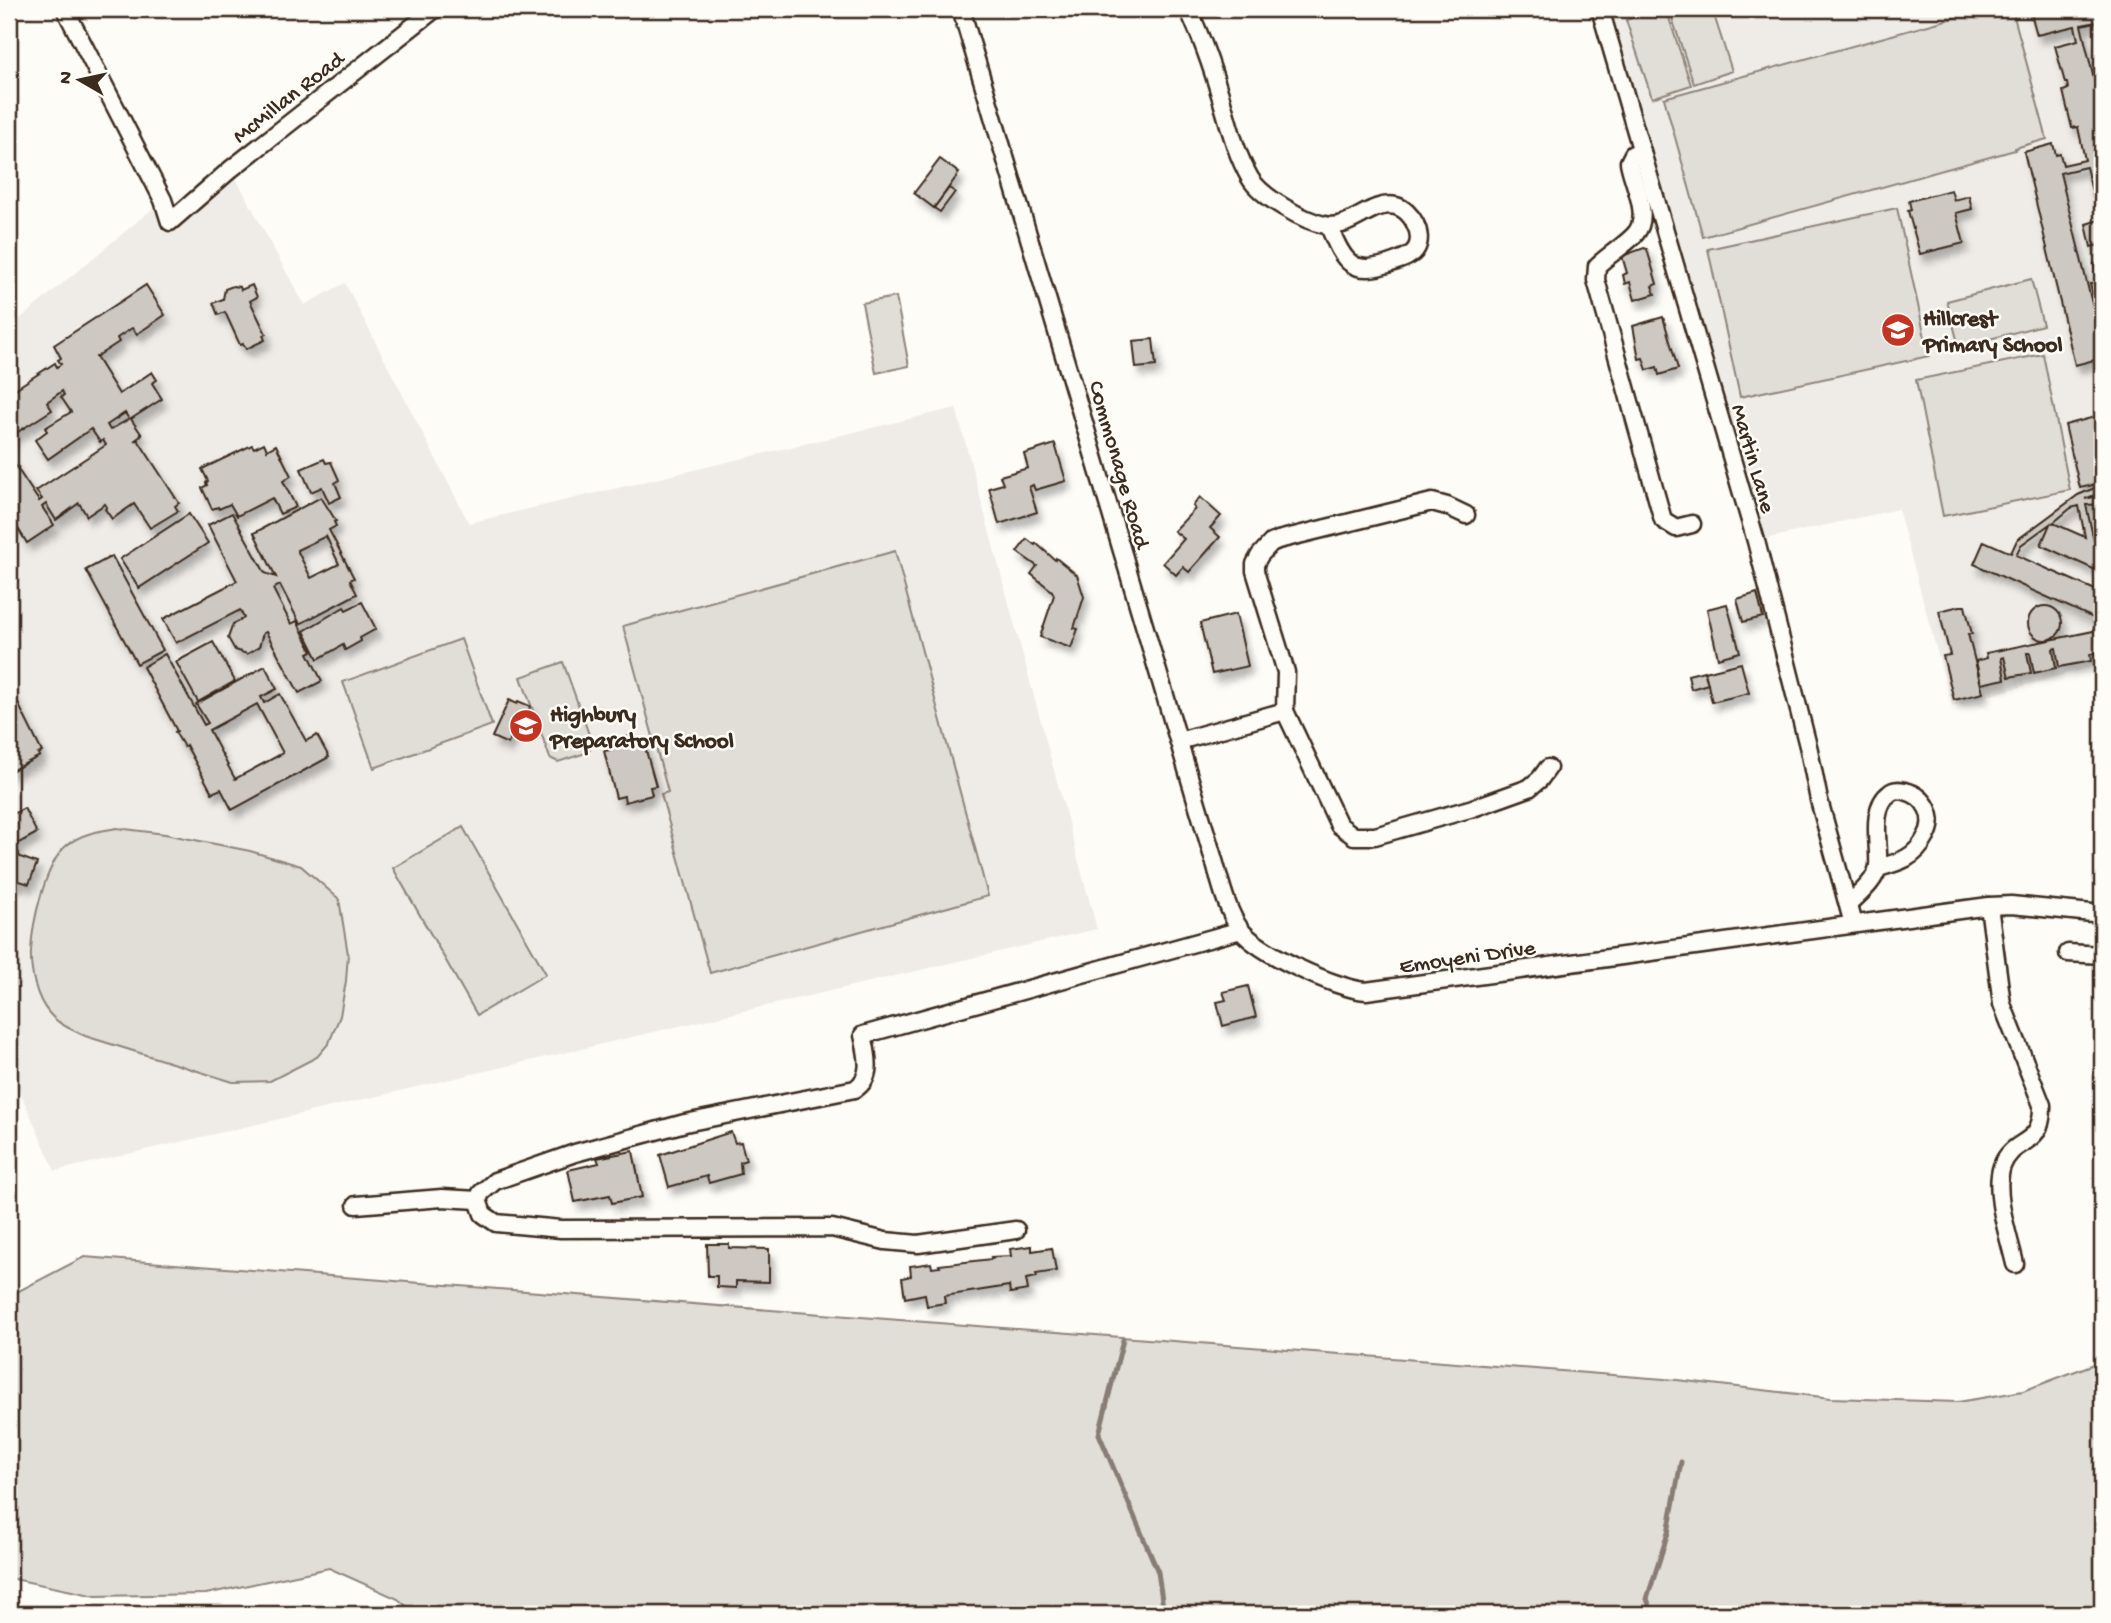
<svg xmlns="http://www.w3.org/2000/svg" width="2111" height="1623" viewBox="0 0 2111 1623" font-family="'Gochi Hand',sans-serif">
	<style>
		.built { fill: #efece7 }
		.green { fill: #e1ded7; stroke: #8e847a; stroke-width: 2 }
		.lines { fill: none; stroke-linecap: round; stroke-linejoin: round }
		.stream { stroke: #887d74; stroke-width: 5 }
		.building { fill: #cdc8c2; stroke: #3b2a1e; stroke-width: 2; fill-rule: evenodd; filter: url(#shadow) }
		.street-casing { stroke: #3b2a1e; stroke-width: 21 }
		.street { stroke: #fdfcf7; stroke-width: 16 }
		.labels { text-anchor: middle; stroke-width: 5; stroke-linejoin: round; paint-order: stroke }
		.street-label { font-size: 23px; fill: #3b2a1e; stroke: #fdfcf7 }
		.poi-label { font-size: 23px; font-weight: bold; fill: #3b2a1e; stroke: #fdfcf7; text-anchor: start }
	</style>
	<defs>
		<filter id="shadow"><feDropShadow dx="4.5" dy="8" stdDeviation="3.5" flood-color="#0004"/></filter>
	</defs>
	<rect width="100%" height="100%" fill="#fdfcf7"/>
	<filter id="ink" filterUnits="userSpaceOnUse"><feTurbulence type="fractalNoise" baseFrequency=".0143" numOctaves="2"/><feDisplacementMap in="SourceGraphic" scale="14" xChannelSelector="R" yChannelSelector="G"/><feConvolveMatrix kernelMatrix="1 2 1 2 8 2 1 2 1" color-interpolation-filters="sRGB"/></filter>
	<g filter="url(#ink)">
		<g class="built">
			<path d="M 1600,9 L 2102,9 L 2102,664 L 1952,706 L 1898,509 L 1756,541 Z"/>
			<path d="M 231,169 L 304,305 L 345,283 L 469,523 L 956,408 L 1097,929 L 55,1171 L 9,1067 L 9,328 L 163,200 L 170,221 Z"/>
		</g>
		<g class="green">
			<path d="M 1658,9 L 1666,9 L 1691,85 L 1652,98 L 1626,20 Z"/>
			<path d="M 1669,9 L 1712,9 L 1732,71 L 1694,84 Z"/>
			<path d="M 1986,9 L 2012,9 L 2047,139 L 2015,148 L 2015,150 L 1703,237 L 1664,98 Z"/>
			<path d="M 1897,208 L 1929,356 L 1740,397 L 1708,249 Z"/>
			<path d="M 2031,279 L 2043,325 L 1959,347 L 1947,301 Z"/>
			<path d="M 896,297 L 909,366 L 876,373 L 862,303 Z"/>
			<path d="M 2043,354 L 2070,490 L 1943,516 L 1916,380 Z"/>
			<path d="M 895,551 L 988,896 L 710,973 L 661,794 L 668,792 L 623,626 Z"/>
			<path d="M 461,639 L 492,725 L 374,768 L 343,682 Z"/>
			<path d="M 563,662 L 592,743 L 589,752 L 558,762 L 550,758 L 521,677 Z"/>
			<path d="M 463,827 L 546,974 L 477,1015 L 393,868 Z"/>
			<path d="M 117,828 L 165,834 L 250,851 L 301,866 L 339,899 L 348,954 L 346,981 L 340,1016 L 329,1043 L 317,1057 L 270,1081 L 233,1082 L 85,1036 C 72,1030 58,1024 49,1013 C 36,998 30,971 31,951 C 32,924 45,863 67,845 C 82,833 99,831 117,828 Z"/>
			<path d="M 84,1257 L 1677,1380 L 1831,1398 L 1958,1402 L 2023,1391 L 2102,1361 L 2102,1614 L 416,1614 L 398,1599 L 329,1568 L 206,1594 L 96,1596 L 9,1578 L 9,1296 Z"/>
		</g>
		<g class="lines">
			<g class="stream">
				<path d="M 1123,1340 L 1099,1434 L 1158,1572 L 1164,1614"/>
				<path d="M 1653,1614 L 1647,1599 L 1668,1533 L 1681,1462"/>
			</g>
		</g>
		<g class="building">
			<path d="M 2037,9 L 2099,9 L 2102,17 L 2102,21 L 2081,25 L 2097,92 L 2102,91 L 2102,244 L 2091,247 L 2086,224 L 2099,220 L 2086,167 L 2060,173 L 2098,328 L 2102,327 L 2102,358 L 2075,365 L 2024,152 L 2053,144 L 2056,155 L 2060,154 L 2063,165 L 2085,160 L 2078,127 L 2072,128 L 2063,91 L 2068,89 L 2067,83 L 2065,83 L 2055,46 L 2078,40 L 2075,26 L 2037,35 L 2030,10 Z"/>
			<path d="M 940,159 L 959,173 L 934,208 L 914,193 Z"/>
			<path d="M 949,188 L 955,192 L 940,212 L 934,208 Z"/>
			<path d="M 1951,190 L 1954,200 L 1969,196 L 1972,209 L 1956,213 L 1964,243 L 1920,254 L 1908,211 L 1911,210 L 1909,201 Z"/>
			<path d="M 1644,248 L 1647,249 L 1657,284 L 1652,286 L 1655,294 L 1635,300 L 1630,282 L 1625,284 L 1623,275 L 1627,273 L 1622,256 Z"/>
			<path d="M 2102,262 L 2102,323 L 2100,323 L 2090,284 L 2098,282 L 2094,264 Z"/>
			<path d="M 146,285 L 165,315 L 137,334 L 132,328 L 117,338 L 119,342 L 96,357 L 119,394 L 152,372 L 157,380 L 152,383 L 162,399 L 131,419 L 142,435 L 134,441 L 138,440 L 179,503 L 175,506 L 178,511 L 150,528 L 134,504 L 112,519 L 105,509 L 107,507 L 105,504 L 87,516 L 79,503 L 56,520 L 46,504 L 42,507 L 54,525 L 27,543 L 9,514 L 9,456 L 39,501 L 42,499 L 36,491 L 106,445 L 103,440 L 100,442 L 91,429 L 48,459 L 35,440 L 47,431 L 45,428 L 71,412 L 61,397 L 64,395 L 62,391 L 47,402 L 52,410 L 10,437 L 12,441 L 9,443 L 9,393 L 55,363 L 57,367 L 61,364 L 58,360 L 61,358 L 54,345 ZM 125,413 L 129,419 L 110,430 L 107,425 Z"/>
			<path d="M 252,285 L 257,297 L 250,301 L 266,334 L 263,335 L 265,340 L 246,349 L 243,344 L 240,345 L 225,312 L 218,315 L 213,303 L 223,299 L 225,289 L 233,286 L 240,287 L 241,290 Z"/>
			<path d="M 1663,317 L 1678,369 L 1659,375 L 1657,367 L 1647,370 L 1643,358 L 1639,359 L 1633,326 Z"/>
			<path d="M 1153,339 L 1156,366 L 1136,368 L 1133,341 Z"/>
			<path d="M 2102,415 L 2102,483 L 2080,488 L 2065,425 Z"/>
			<path d="M 264,443 L 267,450 L 276,445 L 291,476 L 283,481 L 296,507 L 280,514 L 272,498 L 237,516 L 230,504 L 219,509 L 218,507 L 212,509 L 202,488 L 207,485 L 206,483 L 208,481 L 202,469 L 252,445 L 254,448 Z"/>
			<path d="M 1055,444 L 1066,481 L 1035,490 L 1033,485 L 1029,487 L 1037,512 L 999,524 L 989,488 L 1003,484 L 1000,476 L 1028,468 L 1024,454 Z"/>
			<path d="M 324,459 L 326,463 L 331,462 L 339,480 L 335,483 L 341,497 L 329,503 L 322,487 L 311,492 L 301,469 Z"/>
			<path d="M 2102,485 L 2102,492 L 2085,499 L 2102,495 L 2102,504 L 2086,505 L 2094,541 L 2102,545 L 2102,573 L 2041,545 L 2050,524 L 2021,545 L 2016,555 L 2102,593 L 2102,628 L 2097,640 L 2102,641 L 2102,652 L 2090,654 L 2091,661 L 2059,667 L 2056,648 L 2053,649 L 2056,668 L 2034,673 L 2030,653 L 2027,653 L 2031,673 L 2009,677 L 2004,657 L 2001,658 L 2005,679 L 1981,684 L 1976,661 L 1987,658 L 1986,653 L 2093,631 L 2098,620 L 1974,564 L 1984,541 L 2011,553 L 2017,540 L 2078,495 ZM 2079,506 L 2085,537 L 2053,523 L 2071,508 Z"/>
			<path d="M 321,497 L 336,521 L 334,522 L 336,526 L 329,530 L 354,578 L 350,580 L 357,594 L 300,624 L 280,585 L 273,589 L 291,624 L 297,621 L 312,651 L 308,653 L 322,681 L 299,693 L 266,632 L 263,633 L 259,647 L 247,654 L 235,650 L 228,638 L 233,624 L 244,618 L 240,610 L 176,643 L 163,619 L 237,581 L 208,525 L 232,513 L 265,573 L 276,577 L 254,533 ZM 326,536 L 339,564 L 311,578 L 297,550 Z"/>
			<path d="M 1200,497 L 1221,516 L 1210,528 L 1220,537 L 1189,572 L 1183,567 L 1176,575 L 1163,563 L 1184,539 L 1174,531 L 1195,509 L 1193,506 Z"/>
			<path d="M 189,514 L 208,543 L 139,588 L 120,559 Z"/>
			<path d="M 1027,539 L 1035,545 L 1036,543 L 1055,560 L 1056,558 L 1077,575 L 1084,597 L 1074,628 L 1078,629 L 1071,648 L 1040,637 L 1054,595 L 1052,591 L 1031,574 L 1037,566 L 1017,552 Z"/>
			<path d="M 112,556 L 163,650 L 137,664 L 86,570 Z"/>
			<path d="M 1757,593 L 1763,617 L 1743,622 L 1737,599 Z"/>
			<path d="M 362,602 L 376,629 L 360,638 L 361,641 L 345,650 L 343,645 L 318,659 L 304,631 L 344,607 L 346,610 Z"/>
			<path d="M 1727,604 L 1740,652 L 1718,658 L 1707,609 Z"/>
			<path d="M 1960,606 L 1965,606 L 1972,634 L 1968,634 L 1983,693 L 1954,700 L 1943,656 L 1950,655 L 1939,611 Z"/>
			<circle cx="2045" cy="623" r="17"/>
			<path d="M 1236,614 L 1248,666 L 1212,674 L 1200,623 Z"/>
			<path d="M 213,642 L 235,681 L 198,702 L 176,662 Z"/>
			<path d="M 165,654 L 204,725 L 208,723 L 196,704 L 265,666 L 277,689 L 261,697 L 264,703 L 280,694 L 306,741 L 317,735 L 329,757 L 232,810 L 221,789 L 212,793 L 186,745 L 184,747 L 175,732 L 177,731 L 143,667 ZM 257,704 L 283,753 L 235,779 L 209,730 Z"/>
			<path d="M 1741,663 L 1749,693 L 1712,702 L 1705,672 Z"/>
			<path d="M 1704,671 L 1708,684 L 1691,689 L 1688,675 Z"/>
			<path d="M 9,685 L 42,752 L 38,754 L 40,756 L 9,772 Z"/>
			<path d="M 509,700 L 517,704 L 518,701 L 530,706 L 529,710 L 534,714 L 534,717 L 528,730 L 516,725 L 508,744 L 492,737 Z"/>
			<path d="M 634,735 L 636,742 L 643,740 L 656,786 L 650,787 L 652,795 L 625,802 L 624,796 L 616,798 L 604,751 L 610,750 L 608,742 Z"/>
			<path d="M 24,808 L 37,833 L 15,845 L 20,857 L 37,863 L 29,884 L 20,881 L 12,884 L 9,876 L 9,816 Z"/>
			<path d="M 1248,986 L 1256,1017 L 1223,1026 L 1217,1002 L 1226,1000 L 1223,992 Z"/>
			<path d="M 731,1132 L 735,1143 L 741,1142 L 746,1160 L 740,1162 L 741,1174 L 709,1183 L 707,1176 L 669,1187 L 660,1155 Z"/>
			<path d="M 633,1151 L 642,1197 L 612,1203 L 610,1195 L 575,1202 L 568,1170 L 599,1163 L 597,1158 Z"/>
			<path d="M 707,1244 L 729,1244 L 729,1248 L 769,1249 L 769,1282 L 736,1281 L 736,1288 L 717,1287 L 717,1276 L 708,1276 Z"/>
			<path d="M 1032,1246 L 1032,1251 L 1052,1248 L 1056,1271 L 1036,1274 L 1037,1277 L 1026,1279 L 1028,1290 L 1010,1293 L 1009,1286 L 944,1296 L 945,1303 L 927,1306 L 925,1294 L 905,1298 L 902,1278 L 911,1276 L 910,1266 L 931,1263 L 932,1268 L 940,1267 L 939,1265 L 992,1259 L 991,1257 L 1011,1256 L 1010,1249 Z"/>
		</g>
		<g class="lines">
			<g class="street-casing">
				<g id="street">
					<path d="M 65,9 L 163,200 L 170,222 L 231,169 L 435,9"/>
					<path d="M 961,9 L 1213,857 C 1220,880 1226,909 1240,929 C 1256,952 1337,989 1366,991 L 1989,906 L 2011,905 L 2102,914"/>
					<path d="M 1188,9 C 1202,38 1212,67 1221,98 C 1229,125 1236,154 1250,178 C 1261,197 1304,221 1325,225 C 1350,231 1371,200 1396,206 C 1411,210 1425,234 1416,249 C 1412,256 1402,259 1394,262 C 1353,277 1344,264 1329,226"/>
					<path d="M 1600,9 L 1756,541 L 1809,750 L 1819,800 L 1853,924"/>
					<path d="M 1642,151 L 1633,154 L 1629,162 C 1632,182 1651,215 1636,233 C 1626,245 1609,254 1597,266 L 1596,280 L 1663,520 L 1676,528 L 1692,524"/>
					<path d="M 1285,711 L 1339,825 L 1354,836 L 1375,836 L 1473,808 L 1529,788 L 1540,779 L 1548,768"/>
					<path d="M 1179,741 L 1285,711 L 1286,672 L 1255,571 L 1255,564 L 1260,555 L 1271,543 L 1278,540 L 1432,502 L 1447,506 L 1466,515"/>
					<path d="M 1849,904 C 1859,894 1876,881 1878,866 C 1880,846 1869,808 1890,793 C 1894,789 1900,790 1905,791 C 1926,796 1937,818 1926,837 C 1915,858 1900,862 1878,868"/>
					<path d="M 1989,906 L 2002,1004 L 2042,1105 C 2043,1149 2013,1136 2002,1166 C 1993,1193 2009,1237 2015,1264"/>
					<path d="M 2068,953 L 2102,955"/>
					<path d="M 356,1205 L 442,1198 L 478,1200"/>
					<path d="M 1016,1230 L 918,1244 L 885,1241 L 832,1228 L 561,1229 L 496,1223 L 483,1214 L 478,1200 L 481,1193 L 495,1181 L 575,1153 L 685,1123 L 855,1089 C 874,1077 867,1054 863,1035 L 1241,930"/>
				</g>
			</g>
			<use href="#street" class="street"/>
		</g>
	</g>
	<defs>
		<g id="school-disc" transform="scale(1.75)"><circle r="9.5" fill="#c8321e" stroke="#fdfcf7"/><path d="M0-5L7-2L0 1L-7-2ZM-4 1L0 2.5L4 1V4Q0 6-4 4Z" fill="#fff"/></g>
	</defs>
	<g fill-rule="evenodd">
		<use href="#school-disc" x="1898" y="330"/>
		<use href="#school-disc" x="526" y="726"/>
	</g>
	<g class="labels">
		<g class="street-label">
			<text transform="translate(287 96) rotate(-38)" y="8">McMillan Road</text>
			<text transform="translate(1755 458) rotate(74)" y="8">Martin Lane</text>
			<text transform="translate(1121 464) rotate(74)" y="8">Commonage Road</text>
			<text transform="translate(1467 955) rotate(-8)" y="8">Emoyeni Drive</text>
		</g>
		<g class="poi-label">
			<text x="1923" y="325">Hillcrest<tspan x="1923" dy="26">Primary School</tspan></text>
			<text x="550" y="721">Highbury<tspan x="550" dy="26">Preparatory School</tspan></text>
		</g>
	</g>
	<rect width="2111" height="1623" fill="none" stroke="#fdfcf7" stroke-width="35"/>
	<rect x="18" y="18" width="2076" height="1588" fill="none" stroke="#3b2a1e" stroke-width="2.5" filter="url(#ink)"/>
	<g transform="translate(80 80) rotate(279)" stroke="#fdfcf7" stroke-width="5" paint-order="stroke">
	<path d="M0-5L12 26L0 18L-12 26Z" fill="#3b2a1e"/>
	<text y="-10" font-size="19" font-weight="bold" text-anchor="middle" fill="#3b2a1e">N</text>
	</g>
</svg>
